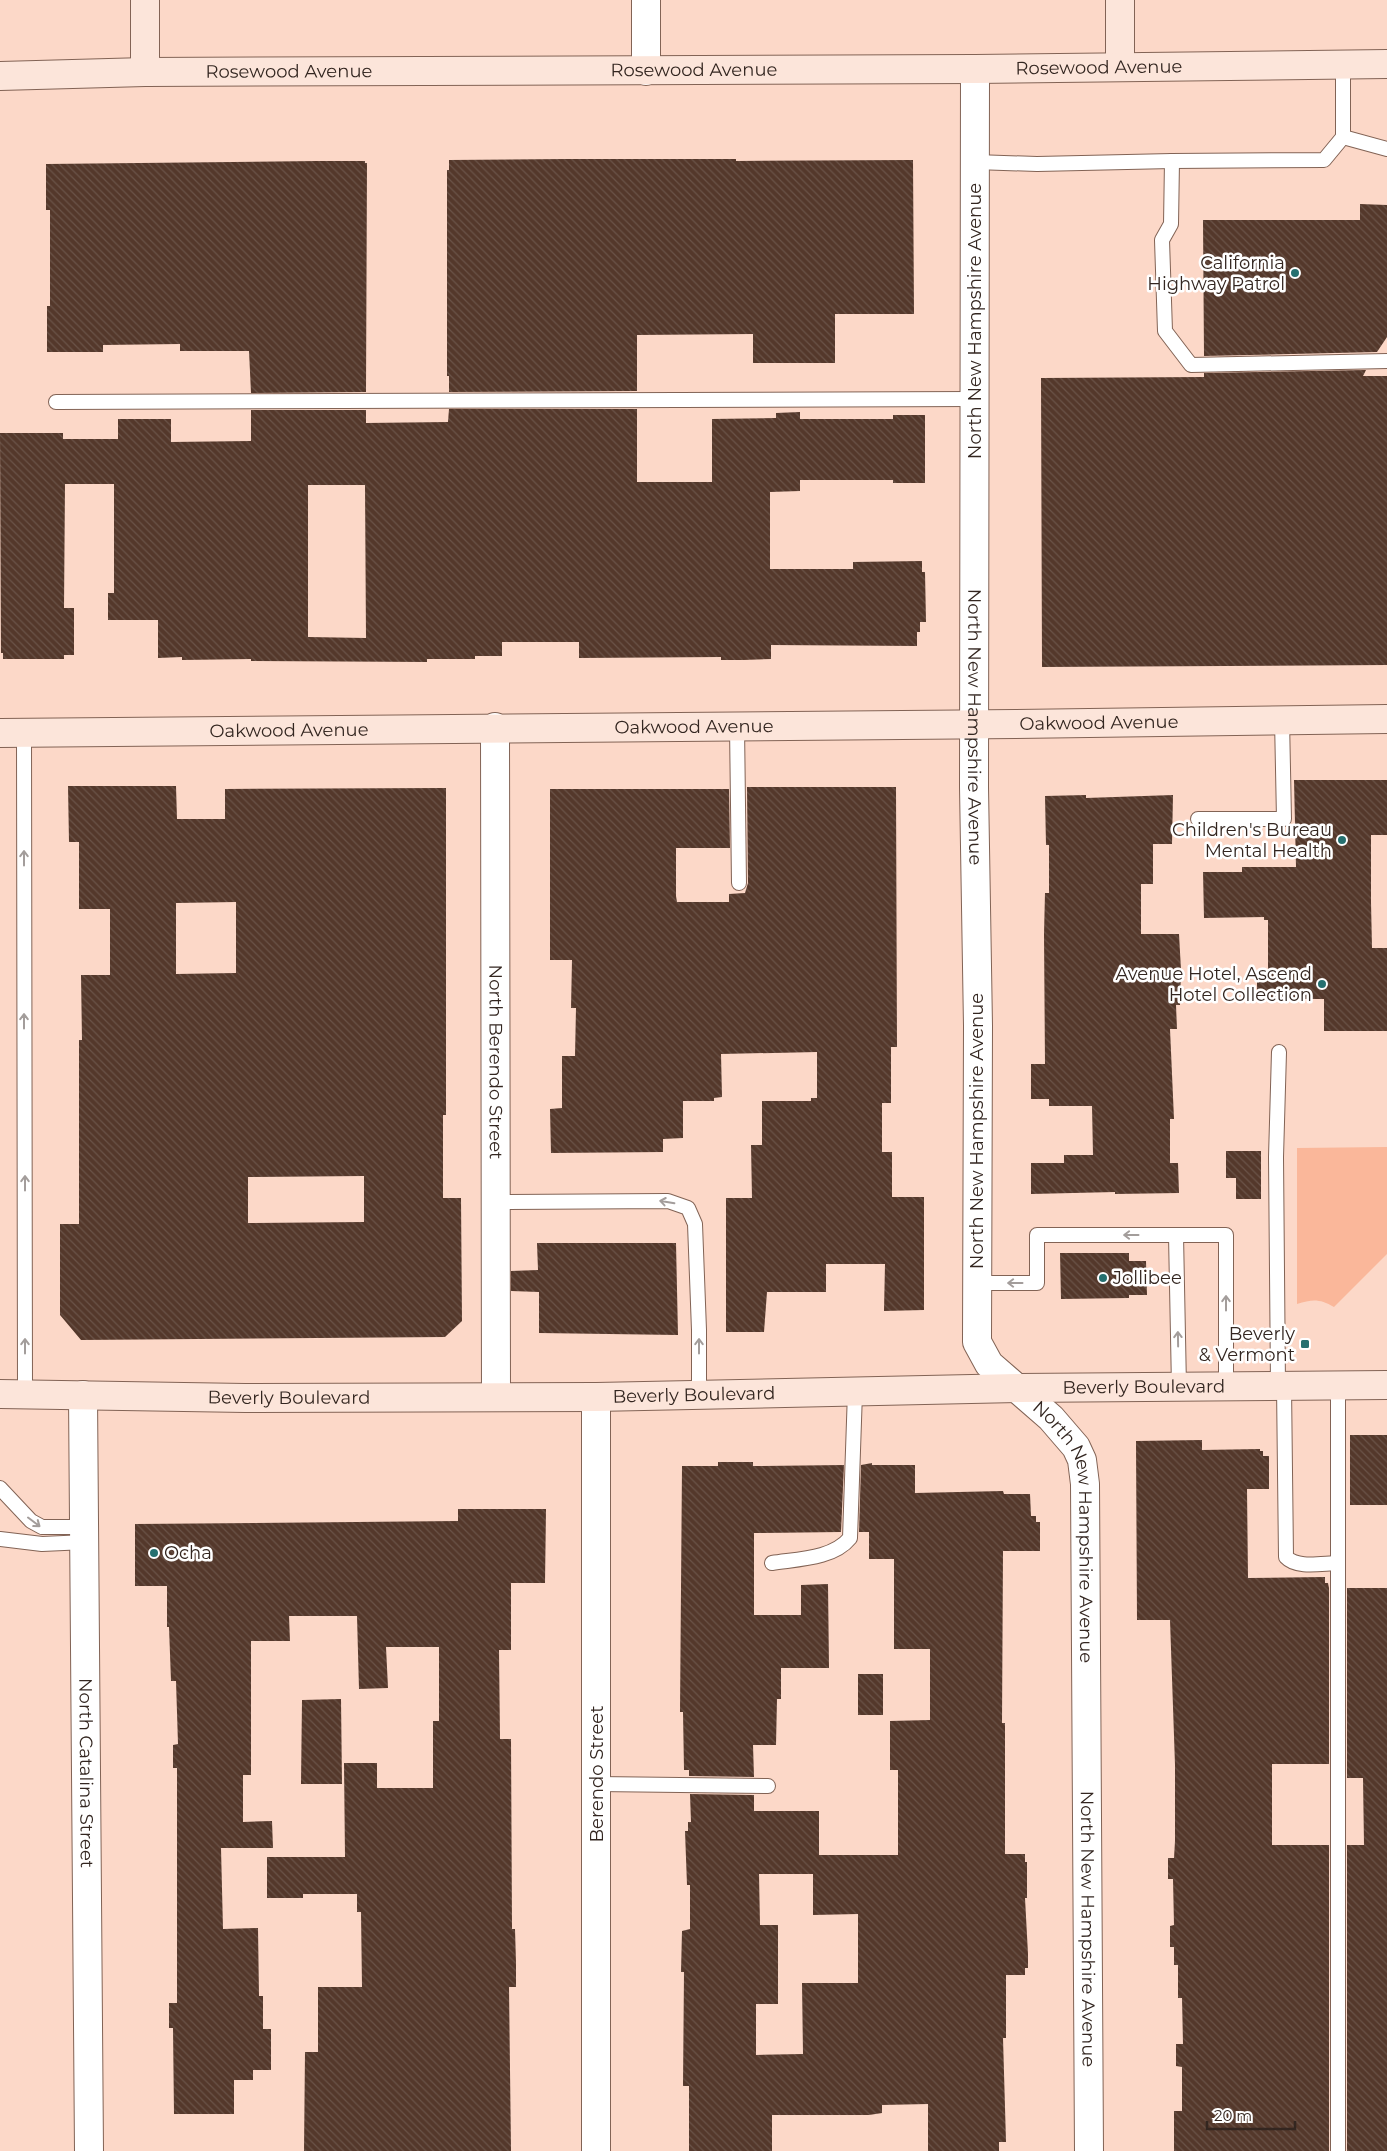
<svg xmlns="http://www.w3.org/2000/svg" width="1387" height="2151" viewBox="0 0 1387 2151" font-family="Montserrat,sans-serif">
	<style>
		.garden { fill: #fab79a }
		.building { fill: url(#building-back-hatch); fill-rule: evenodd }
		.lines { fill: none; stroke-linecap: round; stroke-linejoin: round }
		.lane-casing { stroke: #826355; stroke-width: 16 }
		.street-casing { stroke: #826355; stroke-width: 30 }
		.secondary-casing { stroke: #826355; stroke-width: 30 }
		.lane { stroke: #fff; stroke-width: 14 }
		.street { stroke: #fff; stroke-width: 28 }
		.secondary { stroke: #fce5da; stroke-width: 28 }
		.oneway { stroke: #a39d9b }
		.poi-dot { fill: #257070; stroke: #fff; stroke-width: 2 }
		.labels { text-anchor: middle; stroke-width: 5; stroke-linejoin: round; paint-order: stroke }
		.street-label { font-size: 18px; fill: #332620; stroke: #fff }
		.poi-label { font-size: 18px; fill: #332620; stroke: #fff; text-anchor: end }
	</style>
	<defs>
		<pattern id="building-back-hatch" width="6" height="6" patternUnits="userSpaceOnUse" patternTransform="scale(1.25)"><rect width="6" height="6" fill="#54382b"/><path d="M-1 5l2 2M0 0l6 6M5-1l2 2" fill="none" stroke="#6a5348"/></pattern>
	</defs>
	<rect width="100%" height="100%" fill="#fcd8c8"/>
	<path class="garden" d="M 1387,1147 L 1387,1254 L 1334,1307 C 1320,1299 1313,1299 1297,1304 L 1297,1148 Z"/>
	<g class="building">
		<path d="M 567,159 L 736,159 L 736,161 L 913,160 L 914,314 L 835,314 L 835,363 L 753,363 L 753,334 L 637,335 L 637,391 L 449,392 L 449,376 L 447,376 L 447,170 L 449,170 L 449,160 Z"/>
		<path d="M 318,161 L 365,161 L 365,163 L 367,163 L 366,392 L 251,393 L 249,351 L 180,351 L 180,344 L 103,345 L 103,352 L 47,352 L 47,306 L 50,306 L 50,210 L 46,210 L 46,164 Z"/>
		<path d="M 1360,204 L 1387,205 L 1387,337 L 1377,352 L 1204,356 L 1203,220 L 1360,220 Z"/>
		<path d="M 1366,370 L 1363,376 L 1387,376 L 1387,665 L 1042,667 L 1041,378 L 1204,377 L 1204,373 Z"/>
		<path d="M 449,409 L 637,409 L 637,482 L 712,482 L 712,419 L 776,418 L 776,413 L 800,412 L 800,419 L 893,419 L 893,415 L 925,415 L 925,483 L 893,483 L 893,480 L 800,480 L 800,491 L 770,492 L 770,569 L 853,569 L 853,562 L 922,561 L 922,572 L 925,572 L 926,622 L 920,622 L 920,632 L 917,632 L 917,646 L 771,645 L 771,659 L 743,660 L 721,660 L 721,657 L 579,658 L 579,642 L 502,642 L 502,656 L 475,656 L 475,659 L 427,659 L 427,662 L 251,661 L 251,659 L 182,660 L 182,657 L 158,658 L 158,620 L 108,620 L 108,593 L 114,593 L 114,484 L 65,484 L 64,608 L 74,608 L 74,655 L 64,655 L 64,659 L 3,659 L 3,653 L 1,653 L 0,433 L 63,433 L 63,439 L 118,439 L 118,419 L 171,419 L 171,442 L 251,441 L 251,410 L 366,410 L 366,423 L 448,422 ZM 308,485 L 365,485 L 366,638 L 308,637 Z"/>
		<path d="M 1294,780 L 1387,780 L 1387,835 L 1371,835 L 1371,902 L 1372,948 L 1387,948 L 1387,1031 L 1324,1031 L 1324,999 L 1270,999 L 1270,995 L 1257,996 L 1257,972 L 1268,972 L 1268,920 L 1264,920 L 1264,917 L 1204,918 L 1203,872 L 1242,872 L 1242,867 L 1296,867 Z"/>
		<path d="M 68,786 L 176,786 L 177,819 L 225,819 L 225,789 L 446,788 L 446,1115 L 443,1115 L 443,1198 L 461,1198 L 462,1321 L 445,1337 L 81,1340 L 60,1315 L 60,1224 L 79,1224 L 79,1040 L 82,1040 L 81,975 L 110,975 L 110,909 L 79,909 L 79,842 L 69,842 ZM 236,902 L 236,973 L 176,974 L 176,903 ZM 364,1176 L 364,1222 L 248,1223 L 248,1177 Z"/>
		<path d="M 747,787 L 896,787 L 897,1047 L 891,1047 L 891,1103 L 882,1103 L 882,1152 L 892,1152 L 892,1197 L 924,1197 L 924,1310 L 884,1311 L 885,1264 L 826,1264 L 826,1292 L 767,1292 L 764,1332 L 726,1332 L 726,1198 L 752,1198 L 751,1145 L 762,1145 L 762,1101 L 811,1101 L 811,1098 L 817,1098 L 817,1052 L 721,1054 L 722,1097 L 714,1098 L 714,1101 L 683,1101 L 683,1138 L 663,1139 L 663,1152 L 551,1153 L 550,1109 L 562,1108 L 562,1056 L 575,1056 L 576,1008 L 571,1008 L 572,960 L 550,960 L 550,789 L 729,789 L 730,848 L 676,848 L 676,896 L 677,902 L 729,902 L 729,894 L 745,893 L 748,883 Z"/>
		<path d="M 1086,795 L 1086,798 L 1173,795 L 1172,844 L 1153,844 L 1153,884 L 1141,884 L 1141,934 L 1179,934 L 1181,970 L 1180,1005 L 1176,1005 L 1177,1029 L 1170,1029 L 1174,1119 L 1170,1119 L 1170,1163 L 1178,1163 L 1179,1193 L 1115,1194 L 1115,1192 L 1031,1194 L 1031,1163 L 1064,1163 L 1064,1155 L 1093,1155 L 1092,1106 L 1049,1106 L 1049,1099 L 1031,1099 L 1031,1064 L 1045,1064 L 1044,934 L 1045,893 L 1049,893 L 1049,845 L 1046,845 L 1045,796 Z"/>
		<path d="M 1226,1151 L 1261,1151 L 1261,1199 L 1236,1199 L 1236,1178 L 1226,1178 Z"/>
		<path d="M 537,1243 L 676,1243 L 678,1335 L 539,1333 L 539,1292 L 511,1291 L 511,1271 L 538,1270 Z"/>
		<path d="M 1060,1253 L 1129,1253 L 1129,1261 L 1146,1261 L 1147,1295 L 1129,1295 L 1129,1298 L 1061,1299 Z"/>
		<rect x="1350" y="1435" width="37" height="70"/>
		<path d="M 1202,1440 L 1202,1450 L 1260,1449 L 1260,1451 L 1263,1451 L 1263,1456 L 1269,1456 L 1269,1489 L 1247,1489 L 1248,1578 L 1325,1577 L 1325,1583 L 1328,1583 L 1329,1588 L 1329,1764 L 1272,1764 L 1272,1845 L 1329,1845 L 1329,2151 L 1174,2151 L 1174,2111 L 1182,2111 L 1182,2067 L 1176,2066 L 1176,2044 L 1183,2044 L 1182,1998 L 1178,1998 L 1178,1965 L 1174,1965 L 1174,1947 L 1170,1947 L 1170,1926 L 1174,1925 L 1173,1879 L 1168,1879 L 1168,1858 L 1174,1858 L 1175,1841 L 1175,1765 L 1170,1620 L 1137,1620 L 1136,1441 Z"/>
		<path d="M 718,1462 L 753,1462 L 753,1466 L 844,1465 L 841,1532 L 754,1533 L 754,1615 L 801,1615 L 801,1585 L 828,1584 L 829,1668 L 781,1668 L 781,1699 L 777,1699 L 776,1745 L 753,1745 L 754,1777 L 689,1776 L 689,1770 L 684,1770 L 683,1712 L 680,1712 L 682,1466 L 718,1466 Z"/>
		<path d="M 872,1463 L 872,1465 L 915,1465 L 915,1493 L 1003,1491 L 1004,1494 L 1030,1494 L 1031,1516 L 1036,1516 L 1036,1522 L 1040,1522 L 1040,1551 L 1003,1551 L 1002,1723 L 1005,1723 L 1005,1854 L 1025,1854 L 1025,1862 L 1027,1862 L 1027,1898 L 1025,1898 L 1028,1954 L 1028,1968 L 1025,1968 L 1025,1975 L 1006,1975 L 1006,2038 L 1003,2038 L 1006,2142 L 999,2142 L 999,2151 L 928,2151 L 928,2104 L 882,2105 L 882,2113 L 869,2115 L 772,2115 L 772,2151 L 689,2151 L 689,2086 L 683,2086 L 684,1972 L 681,1972 L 682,1931 L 690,1929 L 690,1885 L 687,1885 L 685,1831 L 688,1831 L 688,1822 L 691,1822 L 690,1794 L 754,1795 L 754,1811 L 819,1811 L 819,1855 L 898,1855 L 898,1770 L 890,1770 L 890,1721 L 930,1720 L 930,1649 L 894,1649 L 894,1559 L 869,1559 L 869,1532 L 859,1532 L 861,1465 ZM 759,1874 L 813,1874 L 813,1915 L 858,1914 L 858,1983 L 802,1983 L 803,2054 L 756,2055 L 756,2004 L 778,2004 L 778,1925 L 760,1925 Z"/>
		<path d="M 458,1509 L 546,1509 L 545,1583 L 511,1583 L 511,1650 L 499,1650 L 500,1739 L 511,1739 L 512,1929 L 515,1929 L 516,1963 L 516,1987 L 509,1987 L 511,2151 L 304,2151 L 305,2052 L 318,2052 L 318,1987 L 362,1987 L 361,1912 L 357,1912 L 357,1894 L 303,1894 L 303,1898 L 267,1898 L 267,1857 L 345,1857 L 344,1763 L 377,1763 L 377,1788 L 433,1788 L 433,1721 L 439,1721 L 439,1647 L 386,1647 L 388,1688 L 359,1689 L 357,1616 L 289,1616 L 290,1641 L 251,1641 L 251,1775 L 243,1775 L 243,1822 L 272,1821 L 273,1848 L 221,1848 L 223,1929 L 258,1928 L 259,1996 L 263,1996 L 263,2029 L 271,2029 L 271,2070 L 253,2070 L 253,2080 L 234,2080 L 234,2114 L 174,2114 L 173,2028 L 169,2028 L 169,2003 L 177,2003 L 177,1768 L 173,1768 L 173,1745 L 178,1744 L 176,1681 L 171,1681 L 169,1627 L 167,1627 L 167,1586 L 135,1586 L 135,1524 L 458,1521 Z"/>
		<path d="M 1347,1588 L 1387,1588 L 1387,2151 L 1347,2151 L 1347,1845 L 1364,1845 L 1363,1778 L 1347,1778 Z"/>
		<rect x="858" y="1674" width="25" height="41"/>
		<path d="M 341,1699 L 342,1784 L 301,1784 L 302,1700 Z"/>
	</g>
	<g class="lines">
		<g class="lane-casing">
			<g id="lane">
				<path d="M 1343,137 L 1387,149"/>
				<path d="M 1172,161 L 1171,224 L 1162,240 L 1165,331 L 1191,365 L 1387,361"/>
				<path d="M 975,162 L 1037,164 L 1172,161 L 1324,160 L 1343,137 L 1343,64"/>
				<path d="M 56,402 L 974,399"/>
				<path d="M 737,726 L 739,883"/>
				<path d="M 24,733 L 25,1394"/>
				<path d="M 1198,819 L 1284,819 L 1282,719"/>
				<path d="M 496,1202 L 668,1201 L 688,1208 L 695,1224 L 699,1330 L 699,1395"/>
				<path d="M 1176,1235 L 1179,1387"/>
				<path d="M 976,1283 L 1037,1283 L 1037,1235 L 1226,1235 L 1226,1387"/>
				<path d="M 1278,1386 L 1276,1157 L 1279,1052"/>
				<path d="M 1284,1386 L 1286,1557 C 1297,1569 1323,1563 1338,1563"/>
				<path d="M 1338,1386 L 1338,2151"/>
				<path d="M 0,1488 L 31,1521 L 42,1527 L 85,1527"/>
				<path d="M 0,1539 L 42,1544 L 86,1542"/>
				<path d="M 772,1563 C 797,1559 833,1559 850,1538 L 855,1392"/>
				<path d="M 597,1784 L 768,1786"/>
			</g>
		</g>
		<g class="street-casing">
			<g id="street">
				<path d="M 646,0 L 646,71"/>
				<path id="s1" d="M 975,69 L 974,787 L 978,1026 L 977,1342 L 989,1364 L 1051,1418 L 1076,1447 L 1082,1460 L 1085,1484 L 1089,2151"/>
				<path id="s2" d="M 495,727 L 496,1396"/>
				<path id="s3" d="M 83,1395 L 89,2151"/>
				<path d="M 596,1397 L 596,2151"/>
			</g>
		</g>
		<g class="secondary-casing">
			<g id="secondary">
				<path d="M 1120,0 L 1120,67"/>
				<path d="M 145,72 L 145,0"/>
				<path id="s4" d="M 0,76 L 145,72 L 975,69 L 1387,64"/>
				<path id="s5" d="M 0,733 L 1015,724 L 1387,719"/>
				<path id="s6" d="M 0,1394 L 245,1398 L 596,1397 L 1019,1388 L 1387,1385"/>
			</g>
		</g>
		<use href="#lane" class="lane"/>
		<use href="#street" class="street"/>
		<use href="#secondary" class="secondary"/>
	</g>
	<defs><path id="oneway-shaft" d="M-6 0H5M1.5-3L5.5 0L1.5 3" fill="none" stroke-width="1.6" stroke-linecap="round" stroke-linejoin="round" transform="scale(1.25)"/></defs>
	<g class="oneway">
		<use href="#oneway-shaft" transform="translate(24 858) rotate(-90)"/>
		<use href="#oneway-shaft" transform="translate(24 1021) rotate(-90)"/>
		<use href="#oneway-shaft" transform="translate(25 1183) rotate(-90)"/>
		<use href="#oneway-shaft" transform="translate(667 1202) rotate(-171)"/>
		<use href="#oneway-shaft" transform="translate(1131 1235) rotate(180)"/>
		<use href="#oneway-shaft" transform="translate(1015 1283) rotate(180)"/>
		<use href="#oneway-shaft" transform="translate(1226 1303) rotate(-90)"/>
		<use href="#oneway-shaft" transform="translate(1178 1339) rotate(-91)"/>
		<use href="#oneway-shaft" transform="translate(25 1346) rotate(-90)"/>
		<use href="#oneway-shaft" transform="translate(699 1346) rotate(-90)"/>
		<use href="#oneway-shaft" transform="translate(34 1522) rotate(37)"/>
	</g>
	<g class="poi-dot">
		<circle cx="1295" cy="273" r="5"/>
		<circle cx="1342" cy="840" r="5"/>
		<circle cx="1322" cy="984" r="5"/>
		<circle cx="1103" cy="1278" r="5"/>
		<rect x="1300" y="1339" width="10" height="10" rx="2.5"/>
		<circle cx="154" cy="1553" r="5"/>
	</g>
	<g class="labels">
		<g class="street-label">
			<text dy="6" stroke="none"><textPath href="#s4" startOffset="1099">Rosewood Avenue</textPath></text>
			<text dy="6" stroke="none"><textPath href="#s4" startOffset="694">Rosewood Avenue</textPath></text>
			<text dy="6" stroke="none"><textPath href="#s4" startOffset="289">Rosewood Avenue</textPath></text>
			<text transform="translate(975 321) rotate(-90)" y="6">North New Hampshire Avenue</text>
			<text dy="6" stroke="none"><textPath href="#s5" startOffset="1099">Oakwood Avenue</textPath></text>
			<text dy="6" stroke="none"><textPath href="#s5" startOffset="694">Oakwood Avenue</textPath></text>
			<text dy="6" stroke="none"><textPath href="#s1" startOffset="658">North New Hampshire Avenue</textPath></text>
			<text dy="6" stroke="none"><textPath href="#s5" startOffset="289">Oakwood Avenue</textPath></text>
			<text dy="6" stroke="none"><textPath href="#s2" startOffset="335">North Berendo Street</textPath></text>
			<text transform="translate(977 1131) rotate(-90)" y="6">North New Hampshire Avenue</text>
			<text dy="6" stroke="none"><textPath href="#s6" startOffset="1144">Beverly Boulevard</textPath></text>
			<text dy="6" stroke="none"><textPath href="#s6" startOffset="694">Beverly Boulevard</textPath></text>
			<text dy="6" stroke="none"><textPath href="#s6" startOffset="289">Beverly Boulevard</textPath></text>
			<text dy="6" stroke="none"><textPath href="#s1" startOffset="1498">North New Hampshire Avenue</textPath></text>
			<text dy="6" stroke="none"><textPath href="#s3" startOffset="378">North Catalina Street</textPath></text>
			<text transform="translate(597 1774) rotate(-90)" y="6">Berendo Street</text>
			<text dy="6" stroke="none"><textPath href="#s1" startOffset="1902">North New Hampshire Avenue</textPath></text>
		</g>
		<g class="poi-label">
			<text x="1285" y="269">California<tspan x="1285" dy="21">Highway Patrol</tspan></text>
			<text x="1332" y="836">Children's Bureau<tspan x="1332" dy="21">Mental Health</tspan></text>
			<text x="1312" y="980">Avenue Hotel, Ascend<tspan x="1312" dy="21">Hotel Collection</tspan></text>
			<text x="1113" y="1284" text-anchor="start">Jollibee</text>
			<text x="1295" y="1340">Beverly<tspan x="1295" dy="21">&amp; Vermont</tspan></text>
			<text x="164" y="1559" text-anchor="start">Ocha</text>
		</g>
	</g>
	<path d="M1207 2121v8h88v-8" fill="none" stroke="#332620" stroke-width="2.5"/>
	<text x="1214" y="2121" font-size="15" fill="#332620" stroke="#ffffff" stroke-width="4" paint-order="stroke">20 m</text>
</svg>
